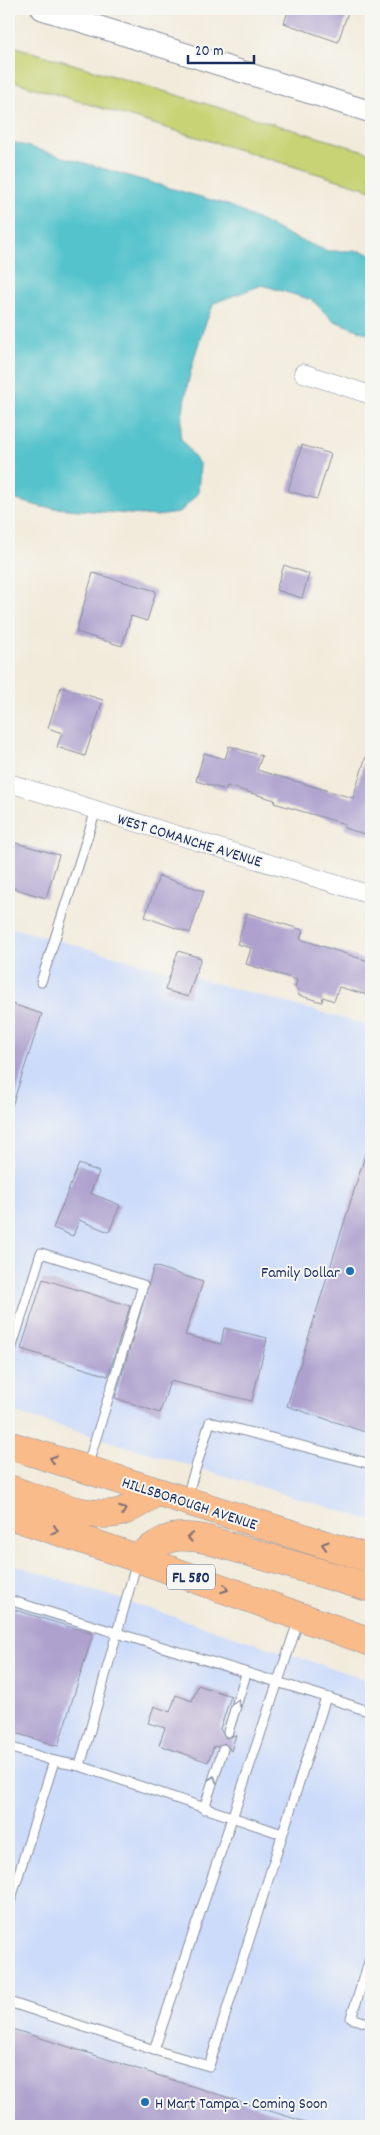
<svg xmlns="http://www.w3.org/2000/svg" width="380" height="2135" viewBox="0 0 380 2135" font-family="Dekko,sans-serif">
	<style>
		.built { fill: #ccdbfa }
		.green { fill: #c7d374; stroke: #718169 }
		.water { fill: #55c3cc; stroke: #387995 }
		.building { fill: #aea1ce }
		.lines { fill: none; stroke-linecap: round; stroke-linejoin: round }
		.service-casing { stroke: #868d9c; stroke-width: 11 }
		.minor-casing { stroke: #868d9c; stroke-width: 19 }
		.tertiary-casing { stroke: #868d9c; stroke-width: 23 }
		.primary-casing { stroke: #868d9c; stroke-width: 29 }
		.service { stroke: #fff; stroke-width: 9 }
		.minor { stroke: #fff; stroke-width: 18 }
		.tertiary { stroke: #fff; stroke-width: 21 }
		.primary { stroke: #fabb8b; stroke-width: 28 }
		.oneway { stroke: #7f6e72 }
		.oneway2 { stroke: #8d97ae }
		.poi-dot { fill: #1f6fb2; stroke: #f6f6f2; stroke-width: 2 }
		.labels { text-anchor: middle; stroke-width: 4; stroke-linejoin: round; paint-order: stroke }
		.shield { fill: #f6f6f2; stroke: #5d6b8a; stroke-width: 1 }
		.shield-label { font-size: 15px; font-weight: bold; fill: #1b2f5e }
		.street-label { font-size: 16px; fill: #1b2f5e; stroke: #f6f6f2 }
		.poi-label { font-size: 16px; fill: #1b2f5e; stroke: #f6f6f2; text-anchor: end }
	</style>
	<rect width="100%" height="100%" fill="#f6f6f2"/>
	<filter id="ink" filterUnits="userSpaceOnUse"><feTurbulence type="fractalNoise" baseFrequency=".02" numOctaves="2"/><feDisplacementMap in="SourceGraphic" scale="10" xChannelSelector="R" yChannelSelector="G"/><feConvolveMatrix kernelMatrix="1 2 1 2 8 2 1 2 1" color-interpolation-filters="sRGB"/></filter>
	<filter id="wash" filterUnits="userSpaceOnUse"><feTurbulence type="fractalNoise" baseFrequency=".0096" numOctaves="4" result="noise"/><feDisplacementMap in="SourceGraphic" scale="20" xChannelSelector="R" yChannelSelector="G"/><feGaussianBlur stdDeviation="1.12" result="paint"/><feColorMatrix in="noise" values="0 0 0 0 0 0 0 0 0 0 0 0 0 0 0 0 0 1.4 0 .05"/><feComposite in="paint" operator="in"/></filter>
	<g filter="url(#wash)">
		<rect width="100%" height="100%" fill="#f2ebdb"/>
		<g class="built">
			<path d="M 9,927 L 371,1026 L 371,1520 L 9,1411 Z"/>
			<path d="M 9,1563 L 371,1681 L 371,2126 L 9,2126 Z"/>
		</g>
		<path class="green" d="M 9,45 L 371,153 L 371,190 L 9,80 Z"/>
		<path class="water" d="M 9,141 L 228,205 L 295,238 L 327,251 L 359,251 L 371,254 L 371,335 L 332,320 L 312,300 L 262,285 L 214,303 C 195,346 184,390 180,437 L 200,465 L 198,493 L 179,513 L 156,516 L 42,507 L 9,498 Z"/>
		<g id="blocks">
			<g class="building">
				<path d="M 289,9 L 349,9 L 338,42 L 284,23 Z"/>
				<path d="M 302,445 L 331,454 L 317,499 L 288,491 Z"/>
				<path d="M 284,565 L 309,574 L 302,598 L 276,590 Z"/>
				<path d="M 93,573 L 156,591 L 147,621 L 131,616 L 122,646 L 76,632 Z"/>
				<path d="M 61,687 L 103,700 L 85,756 L 57,747 L 62,733 L 48,728 Z"/>
				<path d="M 229,746 L 262,756 L 257,770 L 353,798 L 367,753 L 371,754 L 371,836 L 344,828 L 345,824 L 274,803 L 275,800 L 227,786 L 226,790 L 196,781 L 204,753 L 225,759 Z"/>
				<path d="M 9,841 L 59,855 L 46,898 L 9,887 Z"/>
				<path d="M 159,876 L 204,891 L 190,933 L 145,917 Z"/>
				<path d="M 247,913 L 303,930 L 300,939 L 371,962 L 371,996 L 339,987 L 334,1001 L 323,997 L 322,1002 L 298,995 L 299,990 L 295,988 L 297,980 L 246,964 L 251,948 L 237,944 Z"/>
				<path d="M 178,951 L 201,958 L 188,997 L 165,990 Z"/>
				<path d="M 9,1003 L 42,1014 L 12,1106 L 9,1105 Z"/>
				<path d="M 367,1149 L 371,1150 L 371,1434 L 287,1406 Z"/>
				<path d="M 79,1164 L 99,1172 L 90,1193 L 120,1205 L 109,1232 L 79,1220 L 73,1236 L 53,1228 Z"/>
				<path d="M 154,1266 L 203,1282 L 185,1335 L 221,1344 L 224,1328 L 267,1338 L 252,1401 L 170,1381 L 160,1413 L 115,1398 Z"/>
				<path d="M 43,1279 L 130,1306 L 108,1376 L 21,1349 Z"/>
				<path d="M 9,1608 L 93,1634 L 58,1746 L 9,1731 Z"/>
				<path d="M 198,1685 L 231,1696 L 220,1729 L 226,1738 L 236,1735 L 231,1751 L 224,1743 L 217,1747 L 214,1746 L 208,1762 L 159,1745 L 165,1728 L 148,1723 L 154,1706 L 170,1712 L 176,1695 L 192,1701 Z"/>
				<path d="M 9,2028 L 305,2122 L 304,2126 L 9,2126 Z"/>
			</g>
		</g>
	</g>
	<g filter="url(#ink)">
		<use href="#blocks" fill-opacity="0" stroke="#868d9c" stroke-width="1"/>
		<g class="lines">
			<g class="service-casing">
				<g id="service">
					<path d="M 41,982 L 96,810"/>
					<path d="M 9,1356 L 41,1253 L 143,1285 L 87,1467"/>
					<path d="M 186,1499 L 210,1422 L 371,1464"/>
					<path d="M 9,1600 L 326,1697"/>
					<path d="M 299,1619 L 154,2050 L 209,2066 L 326,1697 L 371,1712"/>
					<path d="M 228,1732 L 246,1674"/>
					<path d="M 9,1747 L 54,1761"/>
					<path d="M 80,1766 L 282,1834"/>
					<path d="M 204,1809 L 223,1749"/>
					<path d="M 9,1905 L 54,1761 L 80,1766 L 137,1561"/>
					<path d="M 371,1956 L 351,2018 L 371,2024"/>
					<path d="M 9,2002 L 154,2050"/>
				</g>
			</g>
			<g class="minor-casing">
				<g id="minor">
					<path d="M 303,373 L 371,395"/>
					<path d="M 9,783 L 371,895"/>
				</g>
			</g>
			<g class="tertiary-casing">
				<path id="tertiary" d="M 42,9 L 371,112"/>
			</g>
			<g class="primary-casing">
				<g id="primary">
					<path d="M 9,1445 L 371,1559"/>
					<path d="M 9,1489 C 40,1499 95,1524 126,1510 C 137,1505 147,1498 156,1492"/>
					<path d="M 9,1515 L 137,1558 L 371,1642"/>
					<path d="M 137,1558 C 166,1538 170,1533 205,1539 L 371,1588"/>
				</g>
			</g>
			<use href="#service" class="service"/>
			<use href="#minor" class="minor"/>
			<use href="#tertiary" class="tertiary"/>
			<use href="#primary" class="primary"/>
		</g>
		<defs><path id="oneway-chevron" d="M-2-3.5L2.5 0L-2 3.5" fill="none" stroke-width="1.6" stroke-linecap="round" stroke-linejoin="round" transform="scale(1.25)"/></defs>
		<g class="oneway">
			<use href="#oneway-chevron" transform="translate(53 1459) rotate(-162)"/>
			<use href="#oneway-chevron" transform="translate(123 1510) rotate(-20)"/>
			<use href="#oneway-chevron" transform="translate(55 1530) rotate(18)"/>
			<use href="#oneway-chevron" transform="translate(190 1537) rotate(-170)"/>
			<use href="#oneway-chevron" transform="translate(325 1545) rotate(-163)"/>
			<use href="#oneway-chevron" transform="translate(225 1589) rotate(20)"/>
		</g>
		<g class="oneway2">
			<use href="#oneway-chevron" transform="translate(237 1703) rotate(-72)"/>
			<use href="#oneway-chevron" transform="translate(213 1779) rotate(-72)"/>
		</g>
	</g>
	<g class="poi-dot">
		<circle cx="350" cy="1271" r="5"/>
		<circle cx="145" cy="2102" r="5"/>
	</g>
	<g class="labels">
		<rect class="shield" x="167" y="1564.5" width="48" height="25" rx="4"/>
		<g class="shield-label">
			<text x="191" y="1582">FL 580</text>
		</g>
		<g class="street-label">
			<text transform="translate(190 839) rotate(17)" y="6">WEST COMANCHE AVENUE</text>
			<text transform="translate(190 1502) rotate(18)" y="6">HILLSBOROUGH AVENUE</text>
		</g>
		<g class="poi-label">
			<text x="340" y="1277">Family Dollar</text>
			<text x="155" y="2108" text-anchor="start">H Mart Tampa - Coming Soon</text>
		</g>
	</g>
	<rect width="380" height="2135" fill="none" stroke="#f6f6f2" stroke-width="30"/>
	<path d="M188 55v8h66v-8" fill="none" stroke="#1b2f5e" stroke-width="2.5"/>
	<text x="195" y="55" font-size="15" fill="#1b2f5e" stroke="#f6f6f2" stroke-width="4" paint-order="stroke">20 m</text>
</svg>
